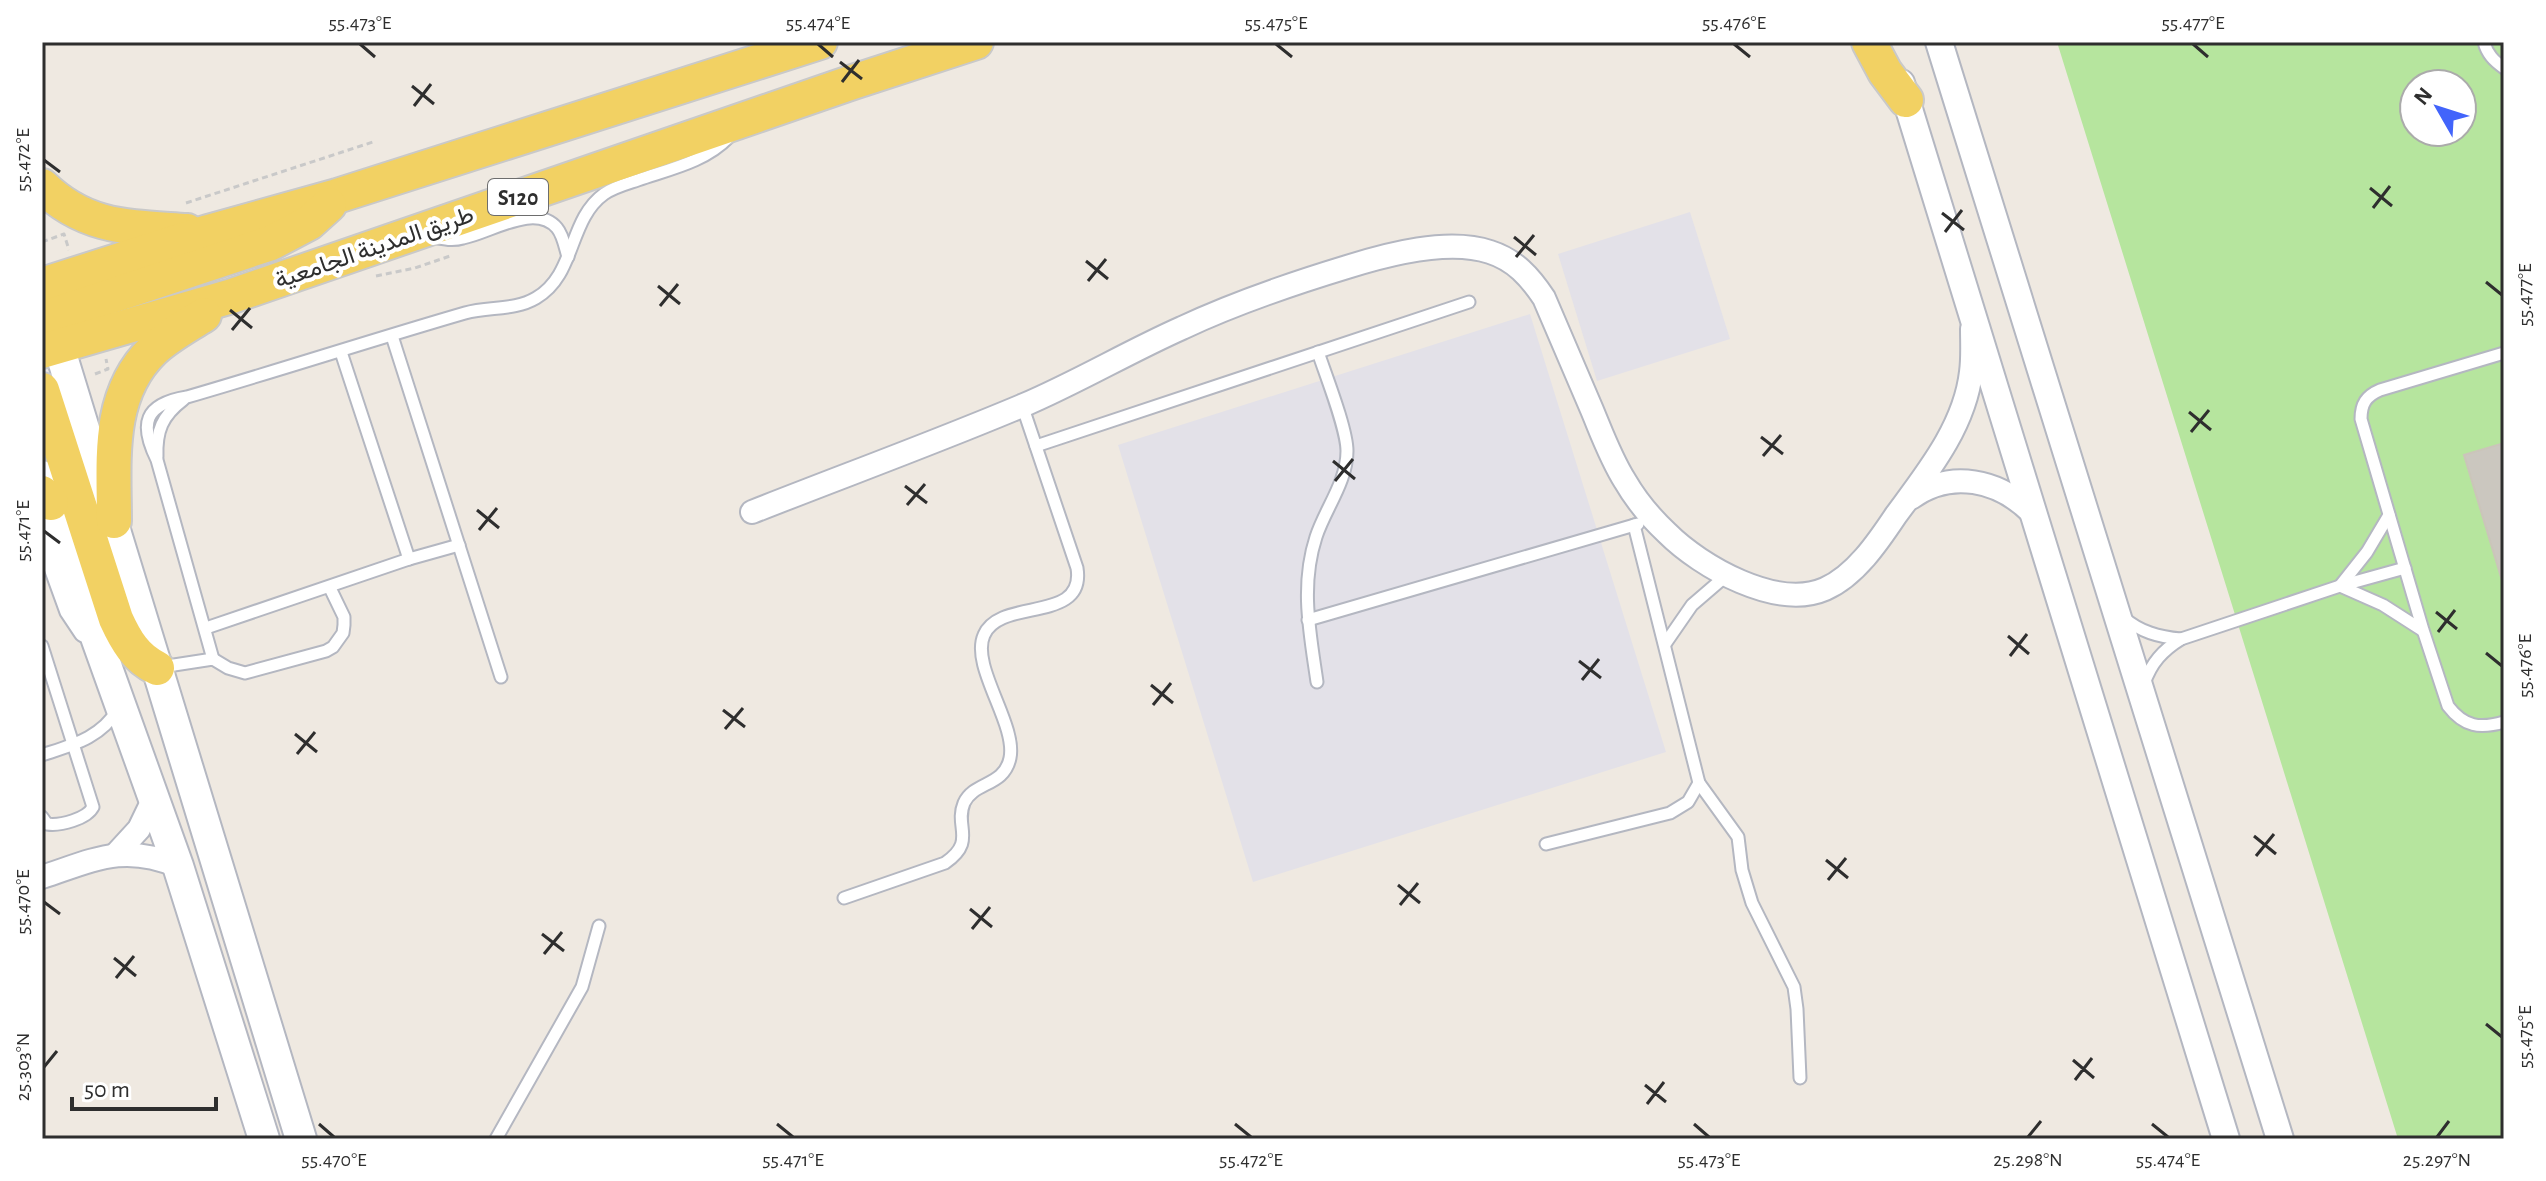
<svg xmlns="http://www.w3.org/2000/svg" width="2546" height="1181" viewBox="0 0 2546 1181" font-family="'Alegreya Sans',Vazirmatn,sans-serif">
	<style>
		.industrial { fill: #e3e1e8 }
		.green { fill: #b6e59e; fill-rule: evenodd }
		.building { fill: #cbc7bf; stroke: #cbc5ba; stroke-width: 2 }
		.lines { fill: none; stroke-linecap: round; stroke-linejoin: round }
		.service-casing { stroke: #b4b7c1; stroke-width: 15 }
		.minor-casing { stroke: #b4b7c1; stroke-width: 26 }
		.tertiary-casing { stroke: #b4b7c1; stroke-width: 30 }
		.secondary-casing { stroke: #b4b7c1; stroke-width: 34 }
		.primary-casing { stroke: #c9c9c9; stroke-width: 38 }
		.path { stroke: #c9c9c9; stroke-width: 3; stroke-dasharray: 6 4; stroke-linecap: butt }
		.service { stroke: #fff; stroke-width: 11 }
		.minor { stroke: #fff; stroke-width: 22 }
		.tertiary { stroke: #fff; stroke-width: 26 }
		.secondary { stroke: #fff; stroke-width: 30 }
		.primary { stroke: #f2d163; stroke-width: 34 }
		.ticks { fill: none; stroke: #2e2e2e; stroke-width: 3 }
		.labels { text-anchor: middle; stroke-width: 8; stroke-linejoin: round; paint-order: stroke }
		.shield { fill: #fff; stroke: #6d6d6d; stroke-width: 2 }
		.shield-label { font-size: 22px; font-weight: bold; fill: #2e2e2e }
		.street-label { font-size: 24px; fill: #2e2e2e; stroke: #fff }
		.neatline { fill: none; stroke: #2e2e2e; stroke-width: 3 }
		.ticks-label { font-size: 20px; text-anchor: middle; fill: #2e2e2e }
	</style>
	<rect width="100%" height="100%" fill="#efe9e1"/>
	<g class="industrial">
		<path d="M 1690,212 L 1730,339 L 1597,381 L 1558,254 Z"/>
		<path d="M 1530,314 L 1666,752 L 1253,882 L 1118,445 Z"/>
	</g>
	<path class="green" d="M 2057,42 L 2504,42 L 2504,1139 L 2398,1139 ZM 2414,84 L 2462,84 L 2462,132 L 2414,132 Z"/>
	<path class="building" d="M 2504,443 L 2504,587 L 2464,455 Z"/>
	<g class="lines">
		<g class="service-casing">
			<g id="service">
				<path d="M 2484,42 C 2487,54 2494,61 2504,68"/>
				<path d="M 432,237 C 443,239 453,241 463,238 C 490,233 535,202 557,228 C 563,235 565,247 568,257"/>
				<path d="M 392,336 L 501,677"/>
				<path d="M 341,352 L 409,559"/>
				<path d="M 2504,353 L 2380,390 C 2366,396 2361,404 2361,419 L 2423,630 L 2448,706 C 2464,727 2480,729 2504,722"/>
				<path d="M 1036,446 L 1469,302"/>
				<path d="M 157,457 C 156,431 162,416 183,400"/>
				<path d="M 2389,515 L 2367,552 L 2340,586 L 2383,605 L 2422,630"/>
				<path d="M 2123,617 C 2140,632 2159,637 2181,639"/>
				<path d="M 1308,620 L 1638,524"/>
				<path d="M 206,628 L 409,559 L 459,545"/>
				<path d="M 1665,644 L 1692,605 L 1728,574"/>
				<path d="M 42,646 L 93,807 C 87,819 60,826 47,824 L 42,817"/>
				<path d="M 213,659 L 157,460 C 139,424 144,404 187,397 C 280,370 372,340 465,313 C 489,306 514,311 536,298 C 576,275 568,220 604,194 C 614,187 626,184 638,180 C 670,169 705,162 729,137"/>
				<path d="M 161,667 L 213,659 L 228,668 L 245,673 L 326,651 L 333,647 L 343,633 L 344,625 L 344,617 L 330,588"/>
				<path d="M 1317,682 C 1310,633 1300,586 1316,537 C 1325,509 1347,482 1347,451 C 1347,429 1326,376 1318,352"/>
				<path d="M 2144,684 C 2151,663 2163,650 2181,639 L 2340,586 L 2405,568"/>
				<path d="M 42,755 C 72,745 101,738 118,709"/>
				<path d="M 1699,783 L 1738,837 L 1742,870 L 1752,903 L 1794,987 L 1797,1009 L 1800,1078"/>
				<path d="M 1546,844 L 1670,813 L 1688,802 L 1699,783 L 1634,525"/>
				<path d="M 844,898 L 945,863 C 977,841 954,827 964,803 C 974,781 1004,787 1010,758 C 1017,724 970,666 984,635 C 1000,597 1086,624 1077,568 L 1022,405"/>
				<path d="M 496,1139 L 582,987 L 599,926"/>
			</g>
		</g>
		<g class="minor-casing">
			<g id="minor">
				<path d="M 1911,498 C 1951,469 1999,480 2032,513"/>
				<path d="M 752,512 C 843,476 934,443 1024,405 C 1078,382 1128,352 1182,328 C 1235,303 1291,284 1347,267 C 1388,254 1448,238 1490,252 C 1515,260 1530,277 1544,298 C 1560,336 1576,373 1592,410 C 1602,434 1611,459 1625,481 C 1636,500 1651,518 1667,533 C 1701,567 1777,610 1825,589 C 1855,576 1878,542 1896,515 C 1927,473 1965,426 1971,372 C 1973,358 1972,343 1972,329"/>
				<path d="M 42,530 L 71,610 L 85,631"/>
				<path d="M 117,853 L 139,829 L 153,800"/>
				<path d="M 42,877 C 94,860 123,843 178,866"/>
			</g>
		</g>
		<g class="tertiary-casing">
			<g id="tertiary">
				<path d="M 1939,42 L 2280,1139"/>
				<path d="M 1901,83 L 2226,1139"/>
			</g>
		</g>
		<g class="secondary-casing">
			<g id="secondary">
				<path d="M 52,324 L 301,1139"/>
				<path d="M 42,476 L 97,640 L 178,866 L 264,1139"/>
			</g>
		</g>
		<g class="primary-casing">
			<g id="primary">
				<path d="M 1869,42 L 1885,72 L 1906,100"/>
				<path d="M 42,186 C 86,229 130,227 187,231"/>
				<path d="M 42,285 L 208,232 L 337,196 L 820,42"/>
				<path d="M 42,319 L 271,243 L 309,223 L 329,205"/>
				<path d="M 42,351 L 232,296 L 853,82 L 976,42"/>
				<path d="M 42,390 L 116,619 C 126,641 136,658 157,668"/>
				<path d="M 42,493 L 51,503"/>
				<path d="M 114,521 C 114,462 106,395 153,350 C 168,336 187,326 204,315"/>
			</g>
		</g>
		<g class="path">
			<path d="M 186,203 L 376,141"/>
			<path d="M 42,242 L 64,234 L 69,250"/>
			<path d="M 376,276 L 415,268 L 453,255"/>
			<path d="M 95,374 L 108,369 L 106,359"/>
		</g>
		<use href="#service" class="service"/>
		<use href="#minor" class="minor"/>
		<use href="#tertiary" class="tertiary"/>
		<use href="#secondary" class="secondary"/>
		<use href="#primary" class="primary"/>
	</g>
	<path class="ticks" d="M 360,44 L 375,57M 818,44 L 833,57M 1276,44 L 1292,57M 1734,44 L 1750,57M 2193,44 L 2208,57M 840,62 L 862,79M 842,82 L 859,60M 412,86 L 434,104M 414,106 L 431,84M 44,160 L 60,172M 2370,188 L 2392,206M 2373,208 L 2390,186M 1942,213 L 1964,230M 1945,232 L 1962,210M 1514,237 L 1536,255M 1516,257 L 1534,235M 1086,261 L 1108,279M 1088,281 L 1106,259M 2486,282 L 2502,295M 658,286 L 680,304M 660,306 L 678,284M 230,310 L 252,328M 232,330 L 250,308M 2189,412 L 2211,430M 2191,432 L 2209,410M 1761,437 L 1783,454M 1763,456 L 1781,435M 1333,461 L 1355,479M 1335,481 L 1353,459M 905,486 L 927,503M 907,505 L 925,484M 477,510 L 499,528M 479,530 L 497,508M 44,531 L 60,543M 2436,612 L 2457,629M 2438,632 L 2455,610M 2008,636 L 2029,654M 2486,653 L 2502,666M 2010,656 L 2027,634M 1579,661 L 1601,678M 1582,680 L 1599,659M 1151,685 L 1173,703M 1153,705 L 1171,683M 723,710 L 745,727M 725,729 L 743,708M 295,734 L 317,752M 297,754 L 315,732M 2254,836 L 2276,854M 2256,856 L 2274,834M 1826,860 L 1848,878M 1828,880 L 1846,858M 1398,885 L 1420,903M 44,902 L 60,914M 1400,905 L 1418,883M 970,909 L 992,927M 972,929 L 990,907M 542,934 L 564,951M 544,954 L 562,932M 114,958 L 136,976M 116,978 L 134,956M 2486,1024 L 2502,1037M 2073,1060 L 2094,1078M 44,1067 L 57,1051M 2075,1080 L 2092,1058M 1645,1085 L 1666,1102M 1647,1104 L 1664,1082M 319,1124 L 334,1137M 777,1124 L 793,1137M 1235,1124 L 1251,1137M 1694,1124 L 1709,1137M 2152,1124 L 2168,1137M 2028,1137 L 2041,1121M 2437,1137 L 2449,1121"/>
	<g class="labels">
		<rect class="shield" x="488" y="179" width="60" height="36" rx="6"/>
		<g class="shield-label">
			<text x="518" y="205">S120</text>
		</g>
		<g class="street-label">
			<text transform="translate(374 247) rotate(-19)" y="8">طريق المدينة الجامعية</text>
		</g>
	</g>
	<rect width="2546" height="1181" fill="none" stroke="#ffffff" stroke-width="88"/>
	<g transform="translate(2438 108) rotate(309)"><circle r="38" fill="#ffffff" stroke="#ababab" stroke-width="2"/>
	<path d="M0-6L14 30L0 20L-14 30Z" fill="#4264fb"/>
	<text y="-12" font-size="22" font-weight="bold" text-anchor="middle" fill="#2e2e2e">N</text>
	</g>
	<path d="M72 1097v12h144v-12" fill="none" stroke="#2e2e2e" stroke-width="4"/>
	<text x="84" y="1097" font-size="24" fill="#2e2e2e" stroke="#ffffff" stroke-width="6" paint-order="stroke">50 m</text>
	<rect x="44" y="44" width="2458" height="1093" class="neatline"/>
	<g class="ticks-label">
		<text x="360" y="29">55.473°E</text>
		<text x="818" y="29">55.474°E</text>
		<text x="1276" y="29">55.475°E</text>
		<text x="1734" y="29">55.476°E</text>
		<text x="2193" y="29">55.477°E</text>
		<text transform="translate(22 160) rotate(-90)" y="7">55.472°E</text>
		<text transform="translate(2524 295) rotate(-90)" y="7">55.477°E</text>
		<text transform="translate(22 531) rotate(-90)" y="7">55.471°E</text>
		<text transform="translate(2524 666) rotate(-90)" y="7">55.476°E</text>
		<text transform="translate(22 902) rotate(-90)" y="7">55.470°E</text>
		<text transform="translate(2524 1037) rotate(-90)" y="7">55.475°E</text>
		<text transform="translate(22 1067) rotate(-90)" y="7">25.303°N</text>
		<text x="334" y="1166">55.470°E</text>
		<text x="793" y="1166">55.471°E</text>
		<text x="1251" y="1166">55.472°E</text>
		<text x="1709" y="1166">55.473°E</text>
		<text x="2028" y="1166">25.298°N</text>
		<text x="2168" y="1166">55.474°E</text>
		<text x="2437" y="1166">25.297°N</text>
	</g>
</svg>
